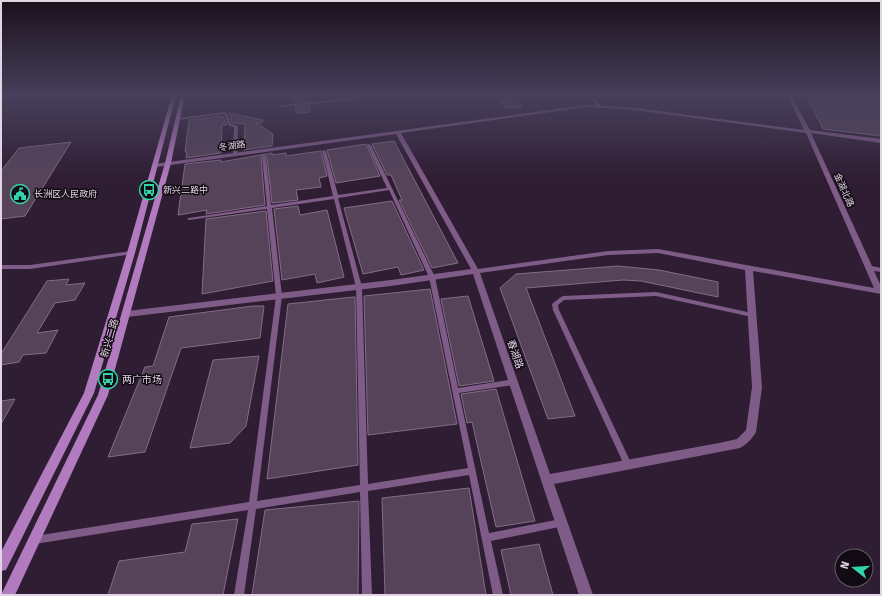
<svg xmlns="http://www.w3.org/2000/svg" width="882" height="596" viewBox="0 0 882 596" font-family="'Fira Sans','Noto Sans SC',sans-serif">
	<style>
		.building { fill: #56435a; stroke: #826d87 }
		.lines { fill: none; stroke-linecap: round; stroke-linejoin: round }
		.lane { fill: #7f5c87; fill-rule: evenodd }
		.street { fill: #7f5c87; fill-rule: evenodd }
		.secondary { fill: #b27abf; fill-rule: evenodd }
		.labels { text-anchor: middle; stroke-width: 3; stroke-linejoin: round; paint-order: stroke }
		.far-street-label { font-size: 9px; fill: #e1d5e4; stroke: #130b14 }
		.far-poi-label { font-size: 9px; fill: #e1d5e4; stroke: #130b14; text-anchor: start }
		.street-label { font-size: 10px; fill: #e1d5e4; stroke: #130b14 }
		.poi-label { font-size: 10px; fill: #e1d5e4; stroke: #130b14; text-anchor: start }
	</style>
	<rect width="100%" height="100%" fill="#2f1d33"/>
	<g class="building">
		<path d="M 293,95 L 307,95 L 308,101 L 295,102 Z"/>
		<path d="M 494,95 L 511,95 L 522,107 L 506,108 Z"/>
		<path d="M 806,95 L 831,95 L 868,99 L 865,96 L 877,97 L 881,101 L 881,136 L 823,129 Z"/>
		<path d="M 309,106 L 310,112 L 297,114 L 295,107 Z"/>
		<path d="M 229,113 L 263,120 L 262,123 L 256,123 L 273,134 L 272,146 L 244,150 L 245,124 L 232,123 Z"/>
		<path d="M 223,116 L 227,125 L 222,125 L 221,153 L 186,158 L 187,152 L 185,152 L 189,120 Z"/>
		<path d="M 394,141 L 458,263 L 432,268 L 399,200 L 402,200 L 391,175 L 387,175 L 372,144 Z"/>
		<path d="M 71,142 L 25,216 L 1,219 L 1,171 L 19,148 Z"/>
		<path d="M 366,144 L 380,176 L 336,183 L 327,150 Z"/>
		<path d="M 321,151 L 327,176 L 319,178 L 321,187 L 296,190 L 298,200 L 272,203 L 267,157 L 263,155 L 261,157 L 265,205 L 206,214 L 207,210 L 178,215 L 185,164 L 221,160 L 221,162 L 272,153 L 272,155 L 286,153 L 286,156 Z"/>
		<path d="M 392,201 L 424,270 L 401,275 L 398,267 L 363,274 L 344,208 Z"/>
		<path d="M 298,206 L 300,215 L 327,210 L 344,277 L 317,283 L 315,274 L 282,280 L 274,209 Z"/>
		<path d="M 266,211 L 273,281 L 202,294 L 206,219 Z"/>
		<path d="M 618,266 L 659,270 L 718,282 L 718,297 L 641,281 L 623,280 L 526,288 L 575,416 L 548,419 L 500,288 L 516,274 Z"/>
		<path d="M 69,279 L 66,285 L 85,283 L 75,300 L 55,303 L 37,333 L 58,330 L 46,353 L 23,355 L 19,362 L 1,365 L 1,354 L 47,281 Z"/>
		<path d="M 430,289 L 457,424 L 368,435 L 364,296 Z"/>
		<path d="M 468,296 L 494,381 L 459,386 L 441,299 Z"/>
		<path d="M 353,297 L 355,297 L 358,465 L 267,479 L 288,304 Z"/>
		<path d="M 253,306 L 264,306 L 260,338 L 181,348 L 145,452 L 108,457 L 145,367 L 153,366 L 169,317 Z"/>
		<path d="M 259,356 L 246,426 L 230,443 L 190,448 L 213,360 Z"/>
		<path d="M 496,389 L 535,521 L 496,527 L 472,422 L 467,423 L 461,394 Z"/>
		<path d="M 15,399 L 1,424 L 1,401 Z"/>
		<path d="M 469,488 L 486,595 L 385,595 L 382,498 Z"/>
		<path d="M 359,501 L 358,595 L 252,595 L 265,510 Z"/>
		<path d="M 238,519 L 223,595 L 108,595 L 119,561 L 185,552 L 192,524 Z"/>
		<path d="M 539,544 L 553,595 L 511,595 L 501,550 Z"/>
	</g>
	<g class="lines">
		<g class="lane">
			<path d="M 585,95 L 593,96 L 601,106 L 600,107 L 598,107 L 591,98 Z"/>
			<path d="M 353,98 L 355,99 L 354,100 L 282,107 L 280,106 L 282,105 Z"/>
			<path d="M 225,112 L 227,113 L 231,124 L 238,126 L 237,154 L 235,155 L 233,154 L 234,127 L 229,126 L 224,114 L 178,120 L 176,119 L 178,118 Z"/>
			<path d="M 368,144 L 371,145 L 435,277 L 458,388 L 514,379 L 516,380 L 517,382 L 516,384 L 514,385 L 459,393 L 489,533 L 561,519 L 564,520 L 565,523 L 564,526 L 491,541 L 503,595 L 493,595 L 469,475 L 368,491 L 372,595 L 362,595 L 360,492 L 256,509 L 244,595 L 234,595 L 248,510 L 35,544 L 32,543 L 31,540 L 32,537 L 35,536 L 249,502 L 276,296 L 267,209 L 189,220 L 187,219 L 189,218 L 267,206 L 262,157 L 264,156 L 266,157 L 271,205 L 333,196 L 322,151 L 324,150 L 326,151 L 338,195 L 387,188 L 367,145 ZM 389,190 L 429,277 L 468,468 L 368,484 L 362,287 L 338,198 ZM 334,199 L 356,287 L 360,485 L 257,501 L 282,296 L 272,208 Z"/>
			<path d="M 131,251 L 133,253 L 133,254 L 30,269 L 1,269 L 1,265 L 30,265 Z"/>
			<path d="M 656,292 L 752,313 L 755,315 L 752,317 L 656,296 L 564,300 L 558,305 L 559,310 L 632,465 L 631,467 L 628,469 L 625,467 L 553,310 L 552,304 L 561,297 L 563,296 Z"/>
		</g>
		<path class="street" d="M 787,95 L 791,95 L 810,130 L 881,139 L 881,143 L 811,133 L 872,266 L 881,268 L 881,272 L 874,271 L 881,286 L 881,294 L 753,271 L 762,387 L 756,432 C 753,438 746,445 740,448 L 554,484 L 593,595 L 579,595 L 473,274 L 391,286 L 127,317 L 123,314 L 127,311 L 391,280 L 471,269 L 396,134 L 156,167 L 153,165 L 154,164 L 586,105 L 627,107 L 804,130 ZM 586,107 L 627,109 L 806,133 L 874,288 L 658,249 L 608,251 L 478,269 L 401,133 ZM 658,253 L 745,270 L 752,387 L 746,430 L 737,439 L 719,443 L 550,474 L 480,273 L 608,255 Z"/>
		<g class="secondary">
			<path d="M 172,95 L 176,95 L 135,253 L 94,393 L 6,570 L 1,571 L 1,552 L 84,393 L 127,253 Z"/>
			<path d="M 181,95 L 185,95 L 171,163 L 108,395 L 15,595 L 1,595 L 98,395 L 165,163 Z"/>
		</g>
	</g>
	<linearGradient id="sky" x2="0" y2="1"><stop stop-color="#1a101c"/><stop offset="0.53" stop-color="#47405b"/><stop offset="1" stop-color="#47405b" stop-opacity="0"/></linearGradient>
	<rect width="882" height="179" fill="url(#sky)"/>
	<defs>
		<g id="bus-ring" transform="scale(1)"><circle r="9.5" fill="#130b14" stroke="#32d4a9" stroke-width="1.5"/><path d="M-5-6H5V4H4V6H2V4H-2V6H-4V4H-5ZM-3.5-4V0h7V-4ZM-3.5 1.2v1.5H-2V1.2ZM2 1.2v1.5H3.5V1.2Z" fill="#32d4a9"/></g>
		<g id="civic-ring" transform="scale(1)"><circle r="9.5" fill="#130b14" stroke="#32d4a9" stroke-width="1.5"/><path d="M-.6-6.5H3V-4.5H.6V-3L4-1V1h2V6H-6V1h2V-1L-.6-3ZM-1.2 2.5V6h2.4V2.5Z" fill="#32d4a9"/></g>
	</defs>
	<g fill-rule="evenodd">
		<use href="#bus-ring" x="149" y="190"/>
		<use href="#civic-ring" x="20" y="194"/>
		<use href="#bus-ring" x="108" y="379"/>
	</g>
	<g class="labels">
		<g class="far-street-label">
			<text transform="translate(232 146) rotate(-8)" y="3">冬湖路</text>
			<text transform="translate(844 190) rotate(66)" y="3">金湖北路</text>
		</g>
		<g class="far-poi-label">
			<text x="163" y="193">新兴二路中</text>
			<text x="34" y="197">长洲区人民政府</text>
		</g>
		<g class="street-label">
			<text transform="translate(109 338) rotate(-74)" y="4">新兴二路</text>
			<text transform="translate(516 354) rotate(71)" y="4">春湖路</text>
		</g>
		<g class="poi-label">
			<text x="122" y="383">两广市场</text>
		</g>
	</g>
	<rect width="882" height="596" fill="none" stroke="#e1d5e4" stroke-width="4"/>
	<g transform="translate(854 568) rotate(287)"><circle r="19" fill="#130b14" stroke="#655c67"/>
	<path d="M0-3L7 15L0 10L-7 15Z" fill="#32d4a9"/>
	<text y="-6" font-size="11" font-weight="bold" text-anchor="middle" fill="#e1d5e4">N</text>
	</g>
</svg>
